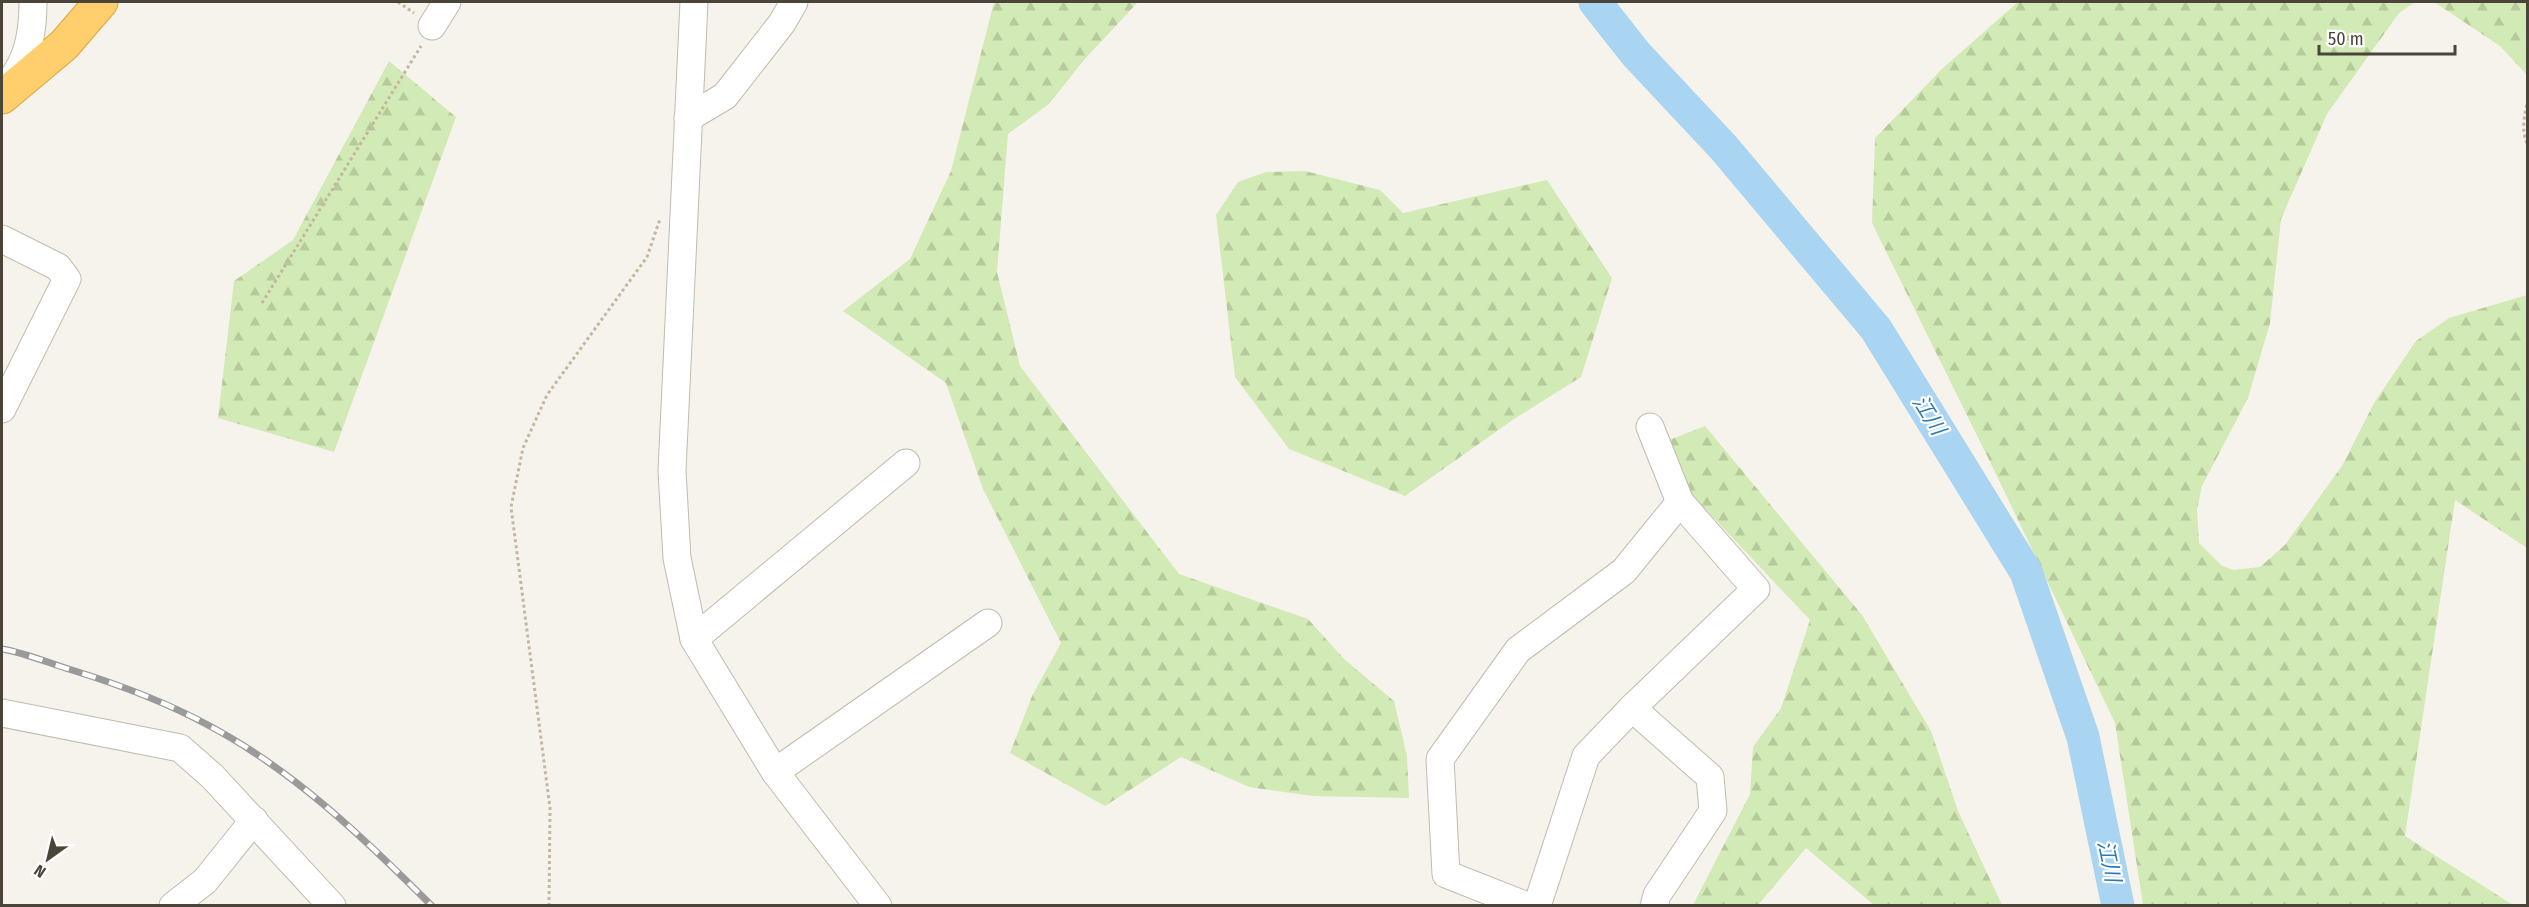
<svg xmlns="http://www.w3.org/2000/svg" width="2529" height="907" viewBox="0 0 2529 907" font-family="'Fira Sans Condensed','Noto Sans JP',sans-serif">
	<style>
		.forest { fill: url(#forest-firs) }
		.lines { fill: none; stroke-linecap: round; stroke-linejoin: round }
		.river { stroke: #a9d4f2; stroke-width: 33 }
		.minor-casing { stroke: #c2bbae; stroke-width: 29 }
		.highway-casing { stroke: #e0a43c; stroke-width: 35 }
		.path { stroke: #c4b79f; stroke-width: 3; stroke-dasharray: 3 3; stroke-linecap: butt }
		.minor { stroke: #fff; stroke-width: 27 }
		.highway { stroke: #ffcf6e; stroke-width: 33 }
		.rail-casing { stroke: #9a9a9a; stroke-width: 7 }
		.rail { stroke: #fff; stroke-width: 4.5; stroke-dasharray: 14; stroke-linecap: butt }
		.labels { text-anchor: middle; stroke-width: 4.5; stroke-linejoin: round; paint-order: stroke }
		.water-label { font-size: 21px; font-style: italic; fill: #2e7ab2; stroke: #fff }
	</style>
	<defs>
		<pattern id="forest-firs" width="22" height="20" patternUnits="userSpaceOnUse" patternTransform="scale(1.5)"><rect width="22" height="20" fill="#d2eab5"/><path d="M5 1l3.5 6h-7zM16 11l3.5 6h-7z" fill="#b6ca9c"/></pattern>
	</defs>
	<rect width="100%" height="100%" fill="#f6f3ec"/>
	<g class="forest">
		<path d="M 994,2 L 1138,2 L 1084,60 L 1049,104 L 1008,134 L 997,272 L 1020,366 L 1179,574 L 1308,619 L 1344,659 L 1394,701 L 1407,756 L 1409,798 L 1312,796 L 1249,787 L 1181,757 L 1105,806 L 1010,753 L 1032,696 L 1061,643 L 983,489 L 946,383 L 843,311 L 910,259 L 951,171 Z"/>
		<path d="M 2018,2 L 2415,2 L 2399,13 L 2327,114 L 2281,219 L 2270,323 L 2248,398 L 2202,486 L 2197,510 L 2199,543 L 2222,566 L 2234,570 L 2260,567 L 2285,545 L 2342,466 L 2374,403 L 2416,341 L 2449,318 L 2527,295 L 2527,548 L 2455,500 L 2405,836 L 2513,905 L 2143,905 L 2115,723 L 1996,474 L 1872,223 L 1875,138 L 1943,68 Z"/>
		<path d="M 2434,2 L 2527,2 L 2527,75 L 2500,46 Z"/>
		<path d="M 389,61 L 456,117 L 334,452 L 218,418 L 234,281 L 293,240 Z"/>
		<path d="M 1305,171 L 1380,190 L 1403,213 L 1547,180 L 1612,278 L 1581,377 L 1514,419 L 1405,496 L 1289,449 L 1235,377 L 1216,215 L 1238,182 L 1266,172 Z"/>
		<path d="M 1705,426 L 1862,615 L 1931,731 L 1958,811 L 2002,905 L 1874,905 L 1806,848 L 1758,905 L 1693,905 L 1750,794 L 1753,747 L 1781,708 L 1810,620 L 1678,480 L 1669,440 Z"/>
	</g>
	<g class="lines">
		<path class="river" d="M 1595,2 L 1636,54 L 1724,148 L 1876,329 L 2026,572 L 2083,737 L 2118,906"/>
		<g class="minor-casing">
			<g id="minor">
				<path d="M 694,2 L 672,471 L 677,558 L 694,639 L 775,772 L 878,906"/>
				<path d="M 432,26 L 447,2"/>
				<path d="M 6,86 C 28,63 33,33 33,2"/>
				<path d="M 688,118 L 725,96 L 782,23 L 794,2"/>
				<path d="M 2,239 L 58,267 L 67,279 L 2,409"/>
				<path d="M 694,639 L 906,463"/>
				<path d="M 1632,708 L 1710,777 L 1713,811 L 1657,895 L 1654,906"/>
				<path d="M 2,713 L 180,748 L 212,776 L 332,906"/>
				<path d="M 775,772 L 988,623"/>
				<path d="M 173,906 L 205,881 L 254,820"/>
				<path d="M 1527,906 L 1446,874 L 1440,759 L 1518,650 L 1624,571 L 1680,502"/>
				<path d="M 1537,906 L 1586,756 L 1632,708 L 1756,589 L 1680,502 L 1650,427"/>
			</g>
		</g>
		<g class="highway-casing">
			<path id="highway" d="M 2,97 L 64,45 L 101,2"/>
		</g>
		<g class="path">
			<path d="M 398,2 L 414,13"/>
			<path d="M 2528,99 C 2525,113 2520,132 2528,145"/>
			<path d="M 262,303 L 421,46"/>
			<path d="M 549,906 L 550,808 L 511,507 L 523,448 L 547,395 L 647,257 L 660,219"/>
		</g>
		<use href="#minor" class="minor"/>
		<use href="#highway" class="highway"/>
		<g class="rail-casing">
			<path id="rail" d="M 2,649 C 26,653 51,664 75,671 C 120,685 165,702 206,724 C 292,769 364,838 432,906"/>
		</g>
		<use href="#rail" class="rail"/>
	</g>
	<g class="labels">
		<g class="water-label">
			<text transform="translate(1929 415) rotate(58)" y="7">江川</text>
			<text transform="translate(2109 861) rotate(78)" y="7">江川</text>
		</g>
	</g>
	<rect width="2529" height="907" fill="none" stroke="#4b4439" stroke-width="6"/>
	<g transform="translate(48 859) rotate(214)" stroke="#ffffff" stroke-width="4.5" paint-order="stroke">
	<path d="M0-4.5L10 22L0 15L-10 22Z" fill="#4b4439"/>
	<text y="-9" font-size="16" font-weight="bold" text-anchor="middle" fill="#4b4439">N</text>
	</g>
	<path d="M2319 45v9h136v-9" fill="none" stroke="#4b4439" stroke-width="3"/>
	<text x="2328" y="45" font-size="18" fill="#4b4439" stroke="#ffffff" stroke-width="4.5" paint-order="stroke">50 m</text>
</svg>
